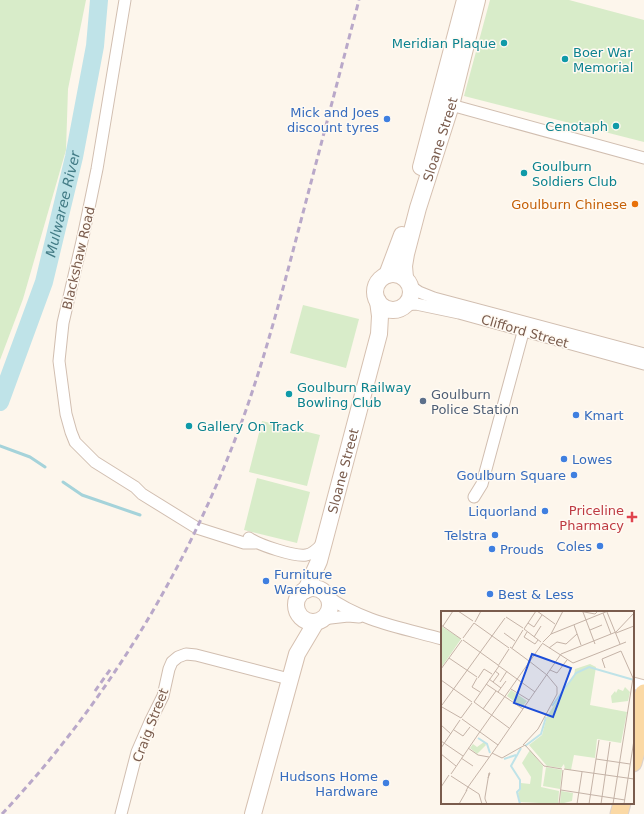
<svg xmlns="http://www.w3.org/2000/svg" width="644" height="814" viewBox="0 0 644 814" font-family="'DejaVu Sans',sans-serif">
	<style>
		.green { fill: #d8ecc9 }
		.lines { fill: none; stroke-linecap: round; stroke-linejoin: round }
		.stream { stroke: #a5d3da; stroke-width: 3 }
		.river { stroke: #bfe3e8; stroke-width: 18 }
		.street-casing { stroke: #d1beb0; stroke-width: 13 }
		.secondary-casing { stroke: #d6c0b0; stroke-width: 18 }
		.primary-casing { stroke: #dad1cd; stroke-width: 19 }
		.street { stroke: #fff; stroke-width: 11 }
		.secondary { stroke: #fff; stroke-width: 16 }
		.primary { stroke: #fbd9a5; stroke-width: 17 }
		.rail { stroke: #b9a8c9; stroke-width: 3; stroke-dasharray: 6 4; stroke-linecap: butt }
		.culture-dot { fill: #0f9aa8; stroke: #fffaf3; stroke-width: 1.5 }
		.shop-dot { fill: #3f7fe0; stroke: #fffaf3; stroke-width: 1.5 }
		.food-dot { fill: #e8710a; stroke: #fffaf3; stroke-width: 1.5 }
		.service-dot { fill: #5c6f8a; stroke: #fffaf3; stroke-width: 1.5 }
		.health-dot { fill: #e0444e; stroke: #fffaf3; stroke-width: 1.5 }
		.labels { text-anchor: middle; stroke-width: 3; stroke-linejoin: round; paint-order: stroke }
		.culture-label { font-size: 13px; fill: #0d838f; stroke: #fffaf3; text-anchor: start }
		.shop-label { font-size: 13px; fill: #366cbe; stroke: #fffaf3; text-anchor: end }
		.street-label { font-size: 13px; fill: #7a5c4d; stroke: #fffaf3 }
		.food-label { font-size: 13px; fill: #c56008; stroke: #fffaf3; text-anchor: end }
		.service-label { font-size: 13px; fill: #4e5e75; stroke: #fffaf3; text-anchor: start }
		.health-label { font-size: 13px; fill: #be3a42; stroke: #fffaf3; text-anchor: end }
		.water-label { font-size: 14px; font-style: italic; fill: #437c86; stroke: #fffaf3 }
		.inset-river { fill: none; stroke: #bfe3e8; stroke-width: 2 }
		.inset-road { fill: none; stroke: #c5b3a7; stroke-width: 1 }
		.view { fill: #1d4ed8; fill-opacity: 0.15; stroke: #1d4ed8; stroke-width: 2 }
		.inset-edge { fill: none; stroke: #7a5c4d; stroke-width: 2 }
	</style>
	<rect width="100%" height="100%" fill="#fdf6ec"/>
	<g class="green">
		<path d="M 0,0 L 86,0 L 68,89 L 66,150 L 23,299 L 0,360 Z"/>
		<path d="M 490,0 L 569,0 L 644,20 L 644,142 L 464,96 Z"/>
		<path d="M 303,305 L 359,319 L 346,368 L 290,353 Z"/>
		<path d="M 262,421 L 320,435 L 307,486 L 249,472 Z"/>
		<path d="M 257,478 L 310,492 L 297,543 L 244,530 Z"/>
	</g>
	<g class="lines">
		<g class="stream">
			<path d="M 0,446 L 30,457 L 45,467"/>
			<path d="M 63,482 L 82,495 L 140,515"/>
		</g>
		<path class="river" id="s1" d="M 0,402 L 44,282 L 74,157 L 95,46 L 99,0"/>
		<g class="street-casing">
			<g id="street">
				<path d="M 125,0 L 97,169 L 83,237 L 63,323 L 59,361 L 66,414 L 71,432 L 75,442 L 95,462 L 135,487 L 142,494 L 197,528 L 244,543 L 255,543"/>
				<path d="M 451,105 L 644,158"/>
				<path d="M 410,286 L 419,292 L 434,298 L 644,354"/>
				<path d="M 404,305 L 416,304 L 459,313 L 644,364"/>
				<path d="M 474,497 L 482,484 L 525,325"/>
				<path d="M 249,538 C 259,545 295,557 306,555 C 314,554 319,547 324,542"/>
				<path d="M 327,596 C 360,621 403,628 442,639"/>
				<path d="M 322,619 L 348,616 L 359,617"/>
				<path d="M 633,683 L 644,686"/>
				<path d="M 121,814 L 137,752 L 150,722 L 163,696 L 169,669 L 172,662 L 178,657 L 186,654 L 196,655 L 289,679"/>
			</g>
		</g>
		<g class="secondary-casing">
			<g id="secondary">
				<path d="M 421,167 L 465,0"/>
				<circle cx="393" cy="292" r="18"/>
				<path d="M 387,275 L 402,235"/>
				<path id="s2" d="M 405,278 L 404,266 L 406,254 L 418,208 L 451,105 L 477,0"/>
				<circle cx="313" cy="605" r="17"/>
				<path id="s3" d="M 306,590 L 319,561 L 379,334 L 380,316 L 378,301"/>
				<path d="M 253,814 L 297,654 L 316,622"/>
			</g>
		</g>
		<g class="primary-casing">
			<g id="primary">
				<path d="M 633,729 L 644,693"/>
				<path d="M 633,763 L 644,722"/>
				<path d="M 619,814 L 622,803"/>
			</g>
		</g>
		<use href="#street" class="street"/>
		<use href="#secondary" class="secondary"/>
		<use href="#primary" class="primary"/>
		<g class="rail">
			<path d="M 95,691 L 112,667"/>
			<path d="M 2,814 C 110,699 193,559 246,410 C 267,350 283,289 299,228 C 319,152 339,76 359,0"/>
		</g>
	</g>
	<g class="culture-dot">
		<circle cx="504" cy="43" r="4"/>
		<circle cx="565" cy="59" r="4"/>
		<circle cx="616" cy="126" r="4"/>
		<circle cx="524" cy="173" r="4"/>
		<circle cx="289" cy="394" r="4"/>
		<circle cx="189" cy="426" r="4"/>
	</g>
	<g class="shop-dot">
		<circle cx="387" cy="119" r="4"/>
		<circle cx="576" cy="415" r="4"/>
		<circle cx="564" cy="459" r="4"/>
		<circle cx="574" cy="475" r="4"/>
		<circle cx="545" cy="511" r="4"/>
		<circle cx="495" cy="535" r="4"/>
		<circle cx="600" cy="546" r="4"/>
		<circle cx="492" cy="549" r="4"/>
		<circle cx="266" cy="581" r="4"/>
		<circle cx="490" cy="594" r="4"/>
		<circle cx="386" cy="783" r="4"/>
	</g>
	<circle class="food-dot" cx="635" cy="204" r="4"/>
	<circle class="service-dot" cx="423" cy="401" r="4"/>
	<path class="health-dot" d="M630 511h4v4h4v4h-4v4h-4v-4h-4v-4h4z"/>
	<g class="labels">
		<g class="culture-label">
			<text x="496" y="48" text-anchor="end">Meridian Plaque</text>
			<text x="573" y="57">Boer War<tspan x="573" dy="15">Memorial</tspan></text>
			<text x="608" y="131" text-anchor="end">Cenotaph</text>
			<text x="532" y="171">Goulburn<tspan x="532" dy="15">Soldiers Club</tspan></text>
			<text x="297" y="392">Goulburn Railway<tspan x="297" dy="15">Bowling Club</tspan></text>
			<text x="197" y="431">Gallery On Track</text>
		</g>
		<g class="shop-label">
			<text x="379" y="117">Mick and Joes<tspan x="379" dy="15">discount tyres</tspan></text>
			<text x="584" y="420" text-anchor="start">Kmart</text>
			<text x="572" y="464" text-anchor="start">Lowes</text>
			<text x="566" y="480">Goulburn Square</text>
			<text x="537" y="516">Liquorland</text>
			<text x="487" y="540">Telstra</text>
			<text x="592" y="551">Coles</text>
			<text x="500" y="554" text-anchor="start">Prouds</text>
			<text x="274" y="579" text-anchor="start">Furniture<tspan x="274" dy="15">Warehouse</tspan></text>
			<text x="498" y="599" text-anchor="start">Best &amp; Less</text>
			<text x="378" y="781">Hudsons Home<tspan x="378" dy="15">Hardware</tspan></text>
		</g>
		<g class="street-label">
			<text dy="5" stroke="none"><textPath href="#s2" startOffset="144">Sloane Street</textPath></text>
			<text transform="translate(78 258) rotate(-77)" y="5">Blackshaw Road</text>
			<text transform="translate(525 331) rotate(16)" y="5">Clifford Street</text>
			<text dy="5" stroke="none"><textPath href="#s3" startOffset="125">Sloane Street</textPath></text>
			<text transform="translate(150 725) rotate(-69)" y="5">Craig Street</text>
		</g>
		<g class="food-label">
			<text x="627" y="209">Goulburn Chinese</text>
		</g>
		<g class="service-label">
			<text x="431" y="399">Goulburn<tspan x="431" dy="15">Police Station</tspan></text>
		</g>
		<g class="health-label">
			<text x="624" y="515">Priceline<tspan x="624" dy="15">Pharmacy</tspan></text>
		</g>
		<g class="water-label">
			<text dy="5" stroke="none"><textPath href="#s1" startOffset="208">Mulwaree River</textPath></text>
		</g>
	</g>
	<g transform="translate(441 611)">
		<rect width="193" height="193" fill="#fdf6ec"/>
		<path d="M 0,15 L 20,28 L 0,57 ZM 149,53 L 155,56 L 149,94 L 186,101 L 180,132 L 156,128 L 154,147 L 133,144 L 130,159 L 124,158 L 123,153 L 120,157 L 106,155 L 88,134 L 101,124 L 106,105 L 133,65 L 134,58 ZM 184,76 L 189,81 L 187,90 L 171,92 L 170,85 L 174,80 L 175,82 L 177,78 L 182,80 ZM 70,79 L 86,90 L 81,96 L 66,85 ZM 43,131 L 45,134 L 36,143 L 29,137 L 32,133 L 36,136 ZM 89,139 L 102,155 L 100,176 L 118,180 L 117,193 L 79,191 L 77,182 L 80,178 L 80,172 L 89,173 L 90,166 L 81,152 ZM 105,156 L 121,159 L 119,178 L 102,175 ZM 120,180 L 132,182 L 131,190 L 119,193 Z" fill="#d8ecc9"/>
		<path class="inset-river" d="M 111,95 L 135,62 L 148,56 L 193,69M 37,127 L 46,133 L 49,142M 84,135 L 100,123 L 105,106M 63,148 L 75,144M 79,193 L 76,181 L 79,178 L 79,169 L 70,155 L 80,137"/>
		<path class="inset-road" d="M 17,0 L 32,10M 96,0 L 114,13M 138,0 L 154,3 L 157,0M 142,1 L 154,33M 166,1 L 179,33M 162,2 L 170,23M 65,6 L 82,17M 34,11 L 40,0M 33,12 L 68,37M 87,12 L 93,16 L 101,4M 0,14 L 20,28M 133,14 L 140,34M 2,15 L 12,0M 83,18 L 100,31M 83,18 L 95,0M 149,19 L 161,14M 86,21 L 83,26 L 94,33 L 97,29M 175,21 L 193,2M 63,22 L 74,30M 175,22 L 193,15M 110,23 L 122,0M 93,26 L 100,15M 22,27 L 33,12M 22,29 L 57,54M 102,31 L 110,23 L 167,0M 101,32 L 132,52 L 185,31M 69,36 L 88,50M 71,37 L 82,19M 108,37 L 116,31 L 125,33 L 136,23M 8,47 L 36,66M 88,50 L 106,64M 57,55 L 68,38M 58,55 L 94,81M 164,57 L 161,48 L 180,40 L 192,67 L 172,193M 0,58 L 21,29M 109,59 L 116,62 L 126,49M 36,67 L 31,76 L 39,81M 37,67 L 43,58 L 51,63M 48,68 L 60,77M 0,69 L 31,91M 52,71 L 58,63 L 54,60M 59,71 L 66,60M 45,73 L 82,98M 70,78 L 88,89M 57,81 L 65,70M 33,91 L 68,117M 33,91 L 58,55M 1,94 L 64,7M 1,96 L 20,107M 42,98 L 55,80M 20,107 L 31,92M 21,108 L 57,134 L 27,176 L 38,183 L 41,193M 0,114 L 10,123M 13,119 L 22,125 L 29,116M 38,122 L 101,33M 0,130 L 22,145M 57,134 L 120,43 L 175,21M 82,134 L 97,118 L 116,83 L 116,76 L 106,64M 0,137 L 19,109M 27,137 L 37,144 L 48,146M 51,142 L 61,147 L 84,134 L 103,155 L 121,158M 0,143 L 15,155M 20,147 L 32,155M 155,148 L 189,153M 123,158 L 193,168M 10,163 L 38,122M 10,165 L 27,176 L 25,180M 0,176 L 8,164M 120,179 L 184,189M 18,193 L 26,179M 46,193 L 44,188 L 44,186 L 48,162 L 49,162 L 47,167M 118,193 L 122,159M 136,193 L 141,161M 148,193 L 158,129M 160,193 L 169,131M 183,193 L 193,129"/>
		<path class="view" d="M 91,43 L 130,57 L 112,106 L 73,92 Z"/>
		<rect width="193" height="193" class="inset-edge"/>
	</g>
</svg>
